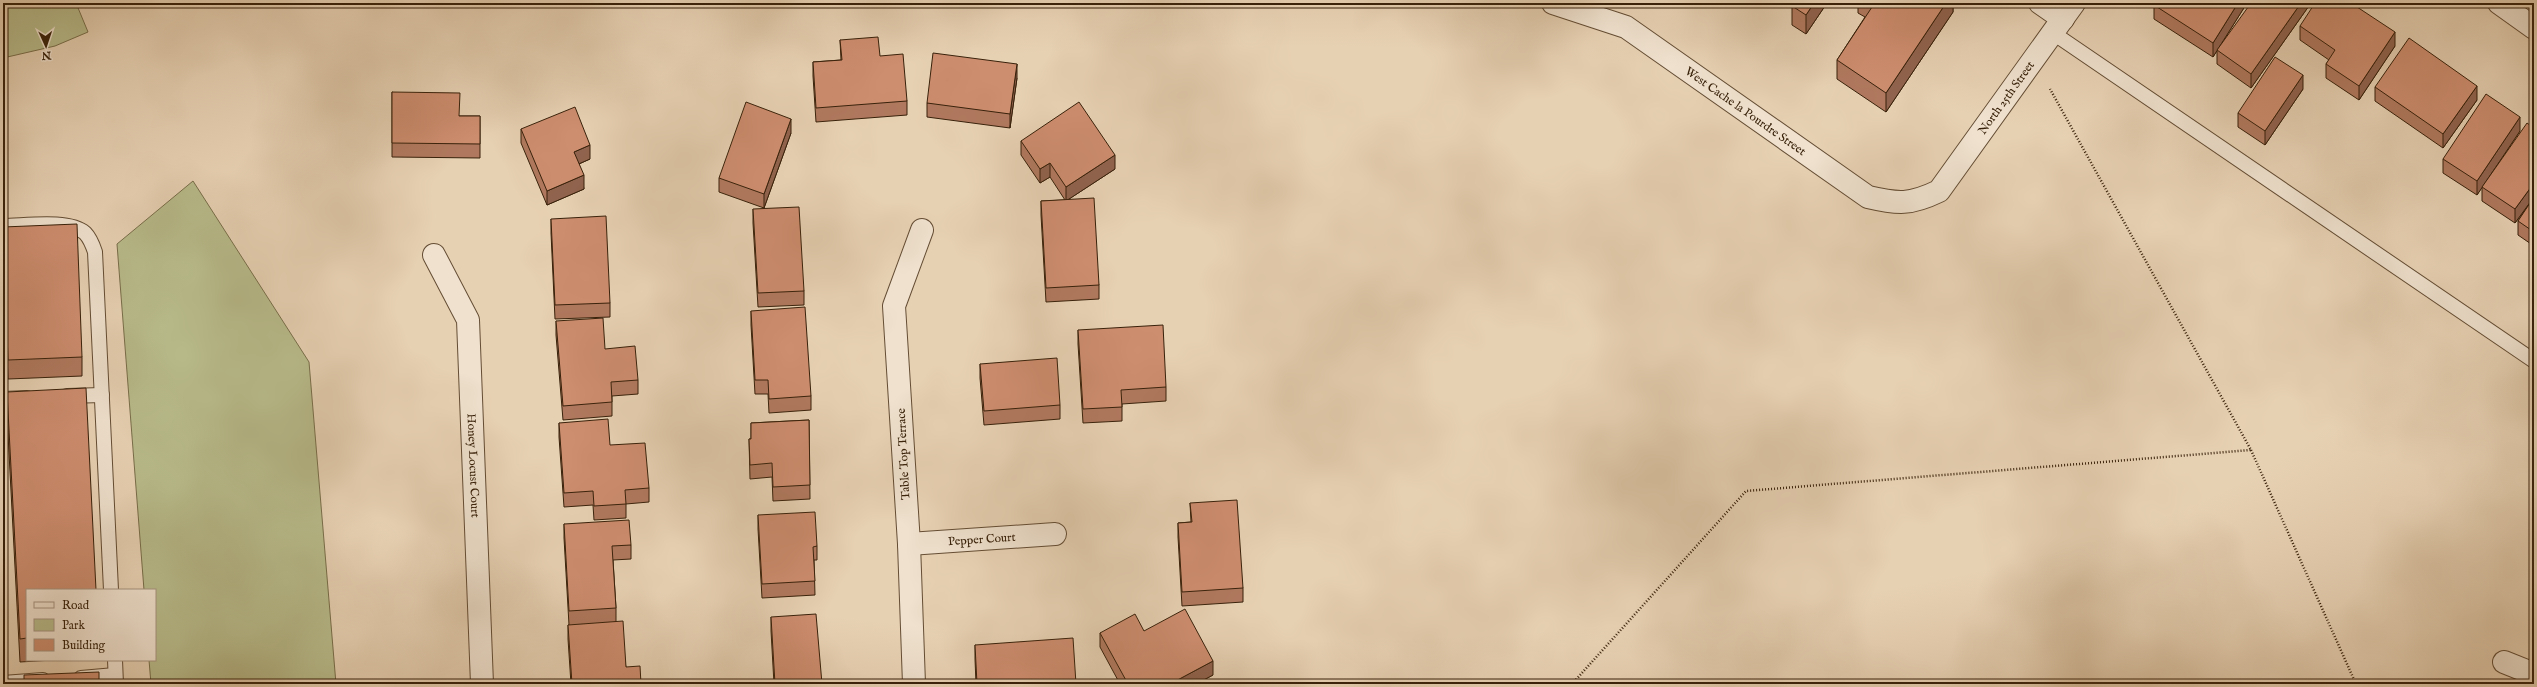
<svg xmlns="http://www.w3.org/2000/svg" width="2537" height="687" viewBox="0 0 2537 687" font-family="'IM FELL English',serif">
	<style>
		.green { fill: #b8bb8b; stroke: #786e4a }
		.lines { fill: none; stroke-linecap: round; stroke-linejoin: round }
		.service-casing { stroke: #644d34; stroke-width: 16 }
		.minor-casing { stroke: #644d34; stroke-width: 24 }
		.path { stroke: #38210a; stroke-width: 2.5; stroke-dasharray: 1 2; stroke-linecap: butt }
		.service { stroke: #efe1ce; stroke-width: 14 }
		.minor { stroke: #efe1ce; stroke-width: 22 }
		.wall { fill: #b0795f; stroke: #38210a }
		.shaded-wall { fill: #90634e; stroke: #38210a }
		.building { fill: #cd8d6f; stroke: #38210a }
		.labels { text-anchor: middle; stroke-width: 3.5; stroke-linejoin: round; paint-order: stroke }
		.street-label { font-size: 12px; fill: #38210a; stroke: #efe1ce }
	</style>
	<rect width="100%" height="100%" fill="#e7d1b3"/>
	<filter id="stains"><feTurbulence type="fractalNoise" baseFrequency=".005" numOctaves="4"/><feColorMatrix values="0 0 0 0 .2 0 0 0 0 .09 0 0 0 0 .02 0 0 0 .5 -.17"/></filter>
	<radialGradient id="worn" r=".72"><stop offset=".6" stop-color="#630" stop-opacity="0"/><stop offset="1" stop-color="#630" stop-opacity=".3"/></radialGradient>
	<g class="green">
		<path d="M 3,3 L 76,3 L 88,32 L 55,46 L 3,58 Z"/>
		<path d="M 193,181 L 309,362 L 336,684 L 151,684 L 149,660 L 155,660 L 155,590 L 144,590 L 117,244 Z"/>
	</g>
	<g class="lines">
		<g class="service-casing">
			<g id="service">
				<path d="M 2053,33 L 2534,361"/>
				<path d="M 3,226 C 24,226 69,219 85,233 C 90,238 93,246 95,252 L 111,590"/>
				<path d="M 67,396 L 102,395"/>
				<path d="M 3,399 L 27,398"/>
				<path d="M 115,660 L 116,684"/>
				<path d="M 81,678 L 115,675"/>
				<path d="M 3,683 L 43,680"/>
			</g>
		</g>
		<g class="minor-casing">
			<g id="minor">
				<path id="s1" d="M 1553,3 L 1626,27 L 1868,197 C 1898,204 1910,205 1939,191 L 2074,3"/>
				<path d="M 2040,3 L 2063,19"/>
				<path d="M 2499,3 L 2534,28"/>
				<path id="s2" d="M 434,255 L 468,320 L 482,684"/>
				<path id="s3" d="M 909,544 L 1055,534"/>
				<path d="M 2504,662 L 2534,674"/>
				<path d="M 914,684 L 909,544 L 894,306 L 922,230"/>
			</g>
		</g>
		<g class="path">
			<path d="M 2251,450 L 2356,684"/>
			<path d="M 1572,684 L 1746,491 L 2251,450 L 2050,89"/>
		</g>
		<use href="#service" class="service"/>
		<use href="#minor" class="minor"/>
	</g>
	<g class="wall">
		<path d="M 1827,3 L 1806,34 L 1792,25 L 1792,6 Z"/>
		<path d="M 1858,3 L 1953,3 L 1953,12 L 1886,112 L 1837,79 L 1837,60 L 1865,17 L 1858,13 Z"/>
		<path d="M 2247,3 L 2213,57 L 2154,19 L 2154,5 Z"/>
		<path d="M 2311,3 L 2251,88 L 2217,64 L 2217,50 Z"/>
		<path d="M 2300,26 L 2395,46 L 2359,100 L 2326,78 L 2326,64 L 2329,60 L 2300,40 Z"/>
		<path d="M 840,40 L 880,56 L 907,101 L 907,115 L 816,122 L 813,76 L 813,62 L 841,60 Z"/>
		<path d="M 1017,78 L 1010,128 L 927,117 L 927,103 Z"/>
		<path d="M 2375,87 L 2477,100 L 2443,148 L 2375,101 Z"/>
		<path d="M 2303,89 L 2265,145 L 2238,127 L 2238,113 Z"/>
		<path d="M 392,92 L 459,116 L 480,116 L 480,158 L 392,157 Z"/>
		<path d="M 2534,128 L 2534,197 L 2515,223 L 2482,201 L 2482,187 L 2477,195 L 2443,173 L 2443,159 L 2520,131 L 2486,181 Z"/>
		<path d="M 521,129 L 590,159 L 579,164 L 584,189 L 547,205 L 521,143 Z"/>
		<path d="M 791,133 L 764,208 L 719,192 L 719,178 Z"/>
		<path d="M 1021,141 L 1115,169 L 1069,199 L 1099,285 L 1099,299 L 1046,302 L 1041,215 L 1041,201 L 1065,200 L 1050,177 L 1040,183 L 1021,155 Z"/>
		<path d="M 2534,197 L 2534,246 L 2518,235 L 2518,221 Z"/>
		<path d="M 753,209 L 804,291 L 804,305 L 758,307 L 753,223 Z"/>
		<path d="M 551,219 L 610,303 L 610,317 L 555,319 L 551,233 Z"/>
		<path d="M 3,227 L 82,357 L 82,376 L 8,379 L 3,261 Z"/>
		<path d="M 751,311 L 811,396 L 811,410 L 769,413 L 768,394 L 755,394 L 751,325 Z"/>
		<path d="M 556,321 L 605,349 L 638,380 L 638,394 L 612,396 L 612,416 L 563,420 L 556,335 Z"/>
		<path d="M 1078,330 L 1166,387 L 1166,401 L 1122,404 L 1122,421 L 1083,423 L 1078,344 Z"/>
		<path d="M 980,364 L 1060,405 L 1060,419 L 984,425 L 980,378 Z"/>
		<path d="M 7,392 L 27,590 L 27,660 L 53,660 L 20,662 L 7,415 Z"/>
		<path d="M 809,420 L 810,499 L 773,501 L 772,477 L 750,479 L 749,439 L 751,439 L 751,423 Z"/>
		<path d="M 559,423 L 610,445 L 649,488 L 649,502 L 626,504 L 626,518 L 594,520 L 593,505 L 564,507 L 559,437 Z"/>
		<path d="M 1190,503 L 1243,588 L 1243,602 L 1182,606 L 1178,537 L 1178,523 L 1191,522 Z"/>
		<path d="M 758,515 L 817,546 L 817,560 L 814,560 L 815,595 L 762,598 L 758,529 Z"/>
		<path d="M 564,524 L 631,545 L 631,559 L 613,560 L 616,608 L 616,622 L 626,667 L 641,684 L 571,684 L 568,639 L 568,625 L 569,625 L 564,538 Z"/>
		<path d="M 771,617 L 822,684 L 774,684 L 771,631 Z"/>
		<path d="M 1144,631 L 1213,675 L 1196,684 L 1120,684 L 1100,647 L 1100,633 Z"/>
		<path d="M 975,645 L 1076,684 L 976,684 L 975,659 Z"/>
	</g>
	<g class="shaded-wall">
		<path d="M 1814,3 L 1827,3 L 1806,34 L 1806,15 Z"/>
		<path d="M 1946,3 L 1953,3 L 1953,12 L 1886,112 L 1886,93 Z"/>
		<path d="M 2238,3 L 2247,3 L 2213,57 L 2213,43 Z"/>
		<path d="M 2301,3 L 2311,3 L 2251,88 L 2251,74 Z"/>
		<path d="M 2395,32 L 2395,46 L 2359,100 L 2359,86 Z"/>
		<path d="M 1017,64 L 1017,78 L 1010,128 L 1010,114 Z"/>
		<path d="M 2303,75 L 2303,89 L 2265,145 L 2265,131 Z"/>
		<path d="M 2477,86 L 2477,100 L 2443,148 L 2443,134 Z"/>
		<path d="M 2520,117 L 2520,131 L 2477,195 L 2477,181 Z"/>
		<path d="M 791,119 L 791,133 L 764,208 L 764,194 Z"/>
		<path d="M 590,145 L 590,159 L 574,166 L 574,152 Z"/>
		<path d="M 1115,155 L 1115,169 L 1066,201 L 1066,187 Z"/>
		<path d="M 1050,163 L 1050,177 L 1040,183 L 1040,169 Z"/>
		<path d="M 584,175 L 584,189 L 547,205 L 547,191 Z"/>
		<path d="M 2534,183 L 2534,197 L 2515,223 L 2515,209 Z"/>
		<path d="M 1213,661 L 1213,675 L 1196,684 L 1170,684 Z"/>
	</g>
	<g class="building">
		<path d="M 1794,3 L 1814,3 L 1806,15 L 1792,6 Z"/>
		<path d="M 1873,3 L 1946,3 L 1886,93 L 1837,60 L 1874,4 Z"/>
		<path d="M 2155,3 L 2238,3 L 2213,43 L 2154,5 Z"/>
		<path d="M 2251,3 L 2301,3 L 2251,74 L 2217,50 Z"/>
		<path d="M 2315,3 L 2351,3 L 2395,32 L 2359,86 L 2326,64 L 2335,50 L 2300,26 Z"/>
		<path d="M 878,37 L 880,56 L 903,54 L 907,101 L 816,108 L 813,62 L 842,60 L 840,40 Z"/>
		<path d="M 2409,38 L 2477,86 L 2443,134 L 2375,87 Z"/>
		<path d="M 933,53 L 1017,64 L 1010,114 L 927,103 Z"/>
		<path d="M 2275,57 L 2303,75 L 2265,131 L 2238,113 Z"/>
		<path d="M 392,92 L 460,93 L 459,116 L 480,116 L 480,144 L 392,143 Z"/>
		<path d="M 2486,94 L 2520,117 L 2477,181 L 2443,159 Z"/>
		<path d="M 746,102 L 791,119 L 764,194 L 719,178 Z"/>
		<path d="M 1079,102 L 1115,155 L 1066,187 L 1050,163 L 1040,169 L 1021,141 Z"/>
		<path d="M 575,107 L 590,145 L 574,152 L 584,175 L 547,191 L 521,129 Z"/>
		<path d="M 2527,123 L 2534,128 L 2534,183 L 2515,209 L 2482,187 Z"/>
		<path d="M 2534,197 L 2534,232 L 2518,221 Z"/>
		<path d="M 1094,198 L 1099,285 L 1046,288 L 1041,201 Z"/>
		<path d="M 799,207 L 804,291 L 758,293 L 753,209 Z"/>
		<path d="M 606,216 L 610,303 L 555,305 L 551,219 Z"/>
		<path d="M 77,224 L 82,357 L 8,360 L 3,227 Z"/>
		<path d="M 805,307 L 811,396 L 769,399 L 768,380 L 755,380 L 751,311 Z"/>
		<path d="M 603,318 L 605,349 L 635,346 L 638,380 L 611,382 L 612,402 L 563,406 L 556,321 Z"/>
		<path d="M 1163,325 L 1166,387 L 1121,390 L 1122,407 L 1083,409 L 1078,330 Z"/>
		<path d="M 1057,358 L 1060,405 L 984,411 L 980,364 Z"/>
		<path d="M 86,388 L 96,590 L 27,590 L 27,638 L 20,639 L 7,392 Z"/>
		<path d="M 608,419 L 610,445 L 645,443 L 649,488 L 625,490 L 626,504 L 594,506 L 593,491 L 564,493 L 559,423 Z"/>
		<path d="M 809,420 L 810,485 L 773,487 L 772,463 L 750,465 L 749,439 L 751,439 L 751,423 Z"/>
		<path d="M 1237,500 L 1243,588 L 1182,592 L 1178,523 L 1192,522 L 1190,503 Z"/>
		<path d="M 815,512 L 817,546 L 813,547 L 815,581 L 762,584 L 758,515 Z"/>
		<path d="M 629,520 L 631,545 L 612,546 L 616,608 L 569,611 L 564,524 Z"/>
		<path d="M 1185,609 L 1213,661 L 1170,684 L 1128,684 L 1100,633 L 1135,614 L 1144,631 Z"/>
		<path d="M 816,614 L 822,684 L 775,684 L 771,617 Z"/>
		<path d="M 623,621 L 626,667 L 640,666 L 641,684 L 572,684 L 568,625 Z"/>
		<path d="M 1073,638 L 1076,684 L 977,684 L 975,645 Z"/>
		<path d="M 99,672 L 99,684 L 24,684 L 24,675 Z"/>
	</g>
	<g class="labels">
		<g class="street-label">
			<text dy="4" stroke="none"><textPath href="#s1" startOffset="561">North 25th Street</textPath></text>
			<text dy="4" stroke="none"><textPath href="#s1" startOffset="223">West Cache la Pourdre Street</textPath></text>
			<text transform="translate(903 454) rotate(-93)" y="4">Table Top Terrace</text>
			<text dy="4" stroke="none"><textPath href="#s2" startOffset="219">Honey Locust Court</textPath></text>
			<text dy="4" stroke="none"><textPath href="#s3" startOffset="73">Pepper Court</textPath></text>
		</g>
	</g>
	<rect width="2537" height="687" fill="none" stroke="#e7d1b3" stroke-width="16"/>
	<rect x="4" y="4" width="2529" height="679" fill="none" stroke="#38210a" stroke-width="2"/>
	<rect x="8" y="8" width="2521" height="671" fill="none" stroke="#38210a"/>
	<rect x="26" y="589" width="130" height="72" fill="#efe1ce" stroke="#a69480"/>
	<rect x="34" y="602" width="20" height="6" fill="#efe1ce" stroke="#a69480"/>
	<text x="62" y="609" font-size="12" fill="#38210a">Road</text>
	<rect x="34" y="619" width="20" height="12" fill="#b8bb8b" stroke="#a69480"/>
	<text x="62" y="629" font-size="12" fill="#38210a">Park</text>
	<rect x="34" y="639" width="20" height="12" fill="#cd8d6f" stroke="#a69480"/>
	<text x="62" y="649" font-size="12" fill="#38210a">Building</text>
	<g transform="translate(46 46) rotate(177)" stroke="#efe1ce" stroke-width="3" paint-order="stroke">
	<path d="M0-3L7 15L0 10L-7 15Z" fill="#38210a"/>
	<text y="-6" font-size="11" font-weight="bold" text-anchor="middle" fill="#38210a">N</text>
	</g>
	<rect width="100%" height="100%" filter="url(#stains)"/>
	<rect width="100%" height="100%" fill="url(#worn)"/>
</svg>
